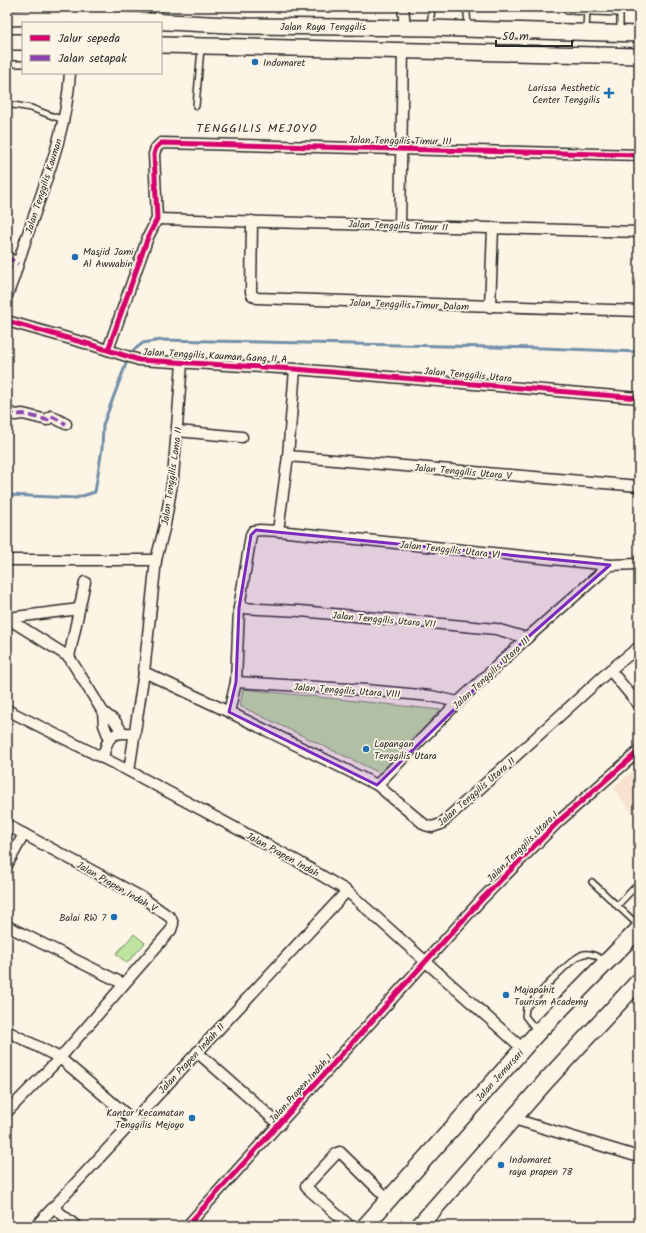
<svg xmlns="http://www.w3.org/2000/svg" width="646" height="1233" viewBox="0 0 646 1233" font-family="Kalam,sans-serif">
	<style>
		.built { fill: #f6e2ce }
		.green { fill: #bfe49f; stroke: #758865 }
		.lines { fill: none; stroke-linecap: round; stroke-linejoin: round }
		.stream { stroke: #738faa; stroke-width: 3 }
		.lane-casing { stroke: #2b2b2b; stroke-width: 8 }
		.street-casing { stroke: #2b2b2b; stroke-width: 13 }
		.secondary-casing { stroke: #2b2b2b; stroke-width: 18 }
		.primary-casing { stroke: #2b2b2b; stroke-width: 19 }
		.lane { stroke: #fcf5e5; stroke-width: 5 }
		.street { stroke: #fcf5e5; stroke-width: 10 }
		.secondary { stroke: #fcf5e5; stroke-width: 15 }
		.primary { stroke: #fcf5e5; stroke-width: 16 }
		.quiet { stroke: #8e44ad; stroke-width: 4; stroke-dasharray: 8 4; stroke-linecap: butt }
		.cycleway-casing { stroke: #fcf5e5; stroke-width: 8 }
		.cycleway { stroke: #d6006c; stroke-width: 5 }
		.marked { fill: #7b2cbf; fill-opacity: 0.2; stroke: #7b2cbf; stroke-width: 3; stroke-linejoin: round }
		.poi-dot { fill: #1f6fb2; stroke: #fcf5e5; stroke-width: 1.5 }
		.labels { text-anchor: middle; stroke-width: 3.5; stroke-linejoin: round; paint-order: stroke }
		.street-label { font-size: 10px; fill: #2b2b2b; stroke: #fcf5e5 }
		.poi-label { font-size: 10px; fill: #2b2b2b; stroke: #fcf5e5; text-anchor: start }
		.quarter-label { font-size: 12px; letter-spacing: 1px; fill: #2b2b2b; stroke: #fcf5e5 }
	</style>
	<rect width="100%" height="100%" fill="#fcf5e5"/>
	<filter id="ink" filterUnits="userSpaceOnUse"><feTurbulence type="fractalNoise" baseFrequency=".025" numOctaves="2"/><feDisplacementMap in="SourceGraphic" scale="8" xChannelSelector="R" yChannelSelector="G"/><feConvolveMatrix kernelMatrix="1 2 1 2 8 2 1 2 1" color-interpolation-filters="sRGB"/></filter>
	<g filter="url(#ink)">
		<path class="built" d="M 639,766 L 639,821 L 613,788 Z"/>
		<g class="green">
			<path d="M 243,689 L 441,710 L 380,773 L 240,706 Z"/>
			<path d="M 134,934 L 145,943 L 127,963 L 116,954 Z"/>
		</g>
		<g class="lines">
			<path class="stream" d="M 7,495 L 76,498 L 95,492 L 102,449 L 103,425 L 130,353 L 143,343 L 161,340 L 543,348 L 639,352"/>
			<g class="lane-casing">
				<g id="lane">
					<path d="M 464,7 L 467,13 L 468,27"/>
					<path d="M 567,11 L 620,13 L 620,32"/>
					<path d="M 157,20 L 159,7"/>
					<path d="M 430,27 L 432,7"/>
					<path d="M 586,31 L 587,7"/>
					<path d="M 7,64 L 23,64"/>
					<path d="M 7,104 L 31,108 L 55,117 L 63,119"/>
					<path d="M 196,106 L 201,48"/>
					<path d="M 592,882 L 639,926"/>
					<path d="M 617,906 L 636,886"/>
					<path d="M 537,1031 L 525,1016 L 526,1008 C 536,997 572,956 584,954 C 592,953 597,956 604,961"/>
				</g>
			</g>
			<g class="street-casing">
				<g id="street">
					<path d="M 403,7 L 405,27"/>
					<path d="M 157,219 L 639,232"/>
					<path d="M 252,221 L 251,292 L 252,295 L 257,298 L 639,311"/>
					<path d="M 400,226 L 403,50"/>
					<path d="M 7,257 L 18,264"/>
					<path d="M 7,296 L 15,274 C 34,207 66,143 70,73"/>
					<path d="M 490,307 L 493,228"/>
					<path d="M 7,321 L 92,345 L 139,360 L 295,369 L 639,398"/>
					<path d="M 108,350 L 148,237 L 157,219 L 154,154 L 156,148 L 161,143 L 639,155"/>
					<path d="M 7,411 L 15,415 L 23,414 L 47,420 L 51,416 L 66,424"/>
					<path d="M 177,431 L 242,437"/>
					<path d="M 288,456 L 639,486"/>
					<path d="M 278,531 L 288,456 L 295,369"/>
					<path d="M 7,560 L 156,560"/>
					<path d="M 239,608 L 300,611 L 496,629 L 527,638"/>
					<path d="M 7,618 L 69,657 L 103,712 L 104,725 L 109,738"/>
					<path d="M 8,618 L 79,609"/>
					<path d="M 69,657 L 85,582"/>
					<path d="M 610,670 L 639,705"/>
					<path d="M 144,672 L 229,712 L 377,785 L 425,825 L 432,827 L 441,824 L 610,670 L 639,647"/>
					<path d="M 236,682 L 366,690 L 431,696 L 458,702"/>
					<path d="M 7,710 L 129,771 L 299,862 L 347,891 L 523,1049"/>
					<path d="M 103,712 L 115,721 L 122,732"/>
					<path d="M 229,712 L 236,682 L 239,608 L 251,535 L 253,531 L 260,530 L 278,531 L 610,565 L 639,564"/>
					<path d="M 103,758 C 107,737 111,730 135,734"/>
					<path d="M 129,771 L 144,672 L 156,560 L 165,525 L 173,478 L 182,363"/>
					<path d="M 377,785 L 458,702 L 527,638 L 610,565"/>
					<path d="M 7,825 L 143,898 L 171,918 L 173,924 L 171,930 L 60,1058 L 7,1112"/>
					<path d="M 7,865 L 24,834"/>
					<path d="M 7,926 L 124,984"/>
					<path d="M 7,1031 L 60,1058 L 133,1120"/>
					<path d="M 197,1052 L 280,1125"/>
					<path d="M 514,1119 L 639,1157"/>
					<path d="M 53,1207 L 76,1226"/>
					<path d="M 36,1226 L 347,891"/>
					<path d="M 187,1226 L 482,899 L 559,821 L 639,751"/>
					<path d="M 350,1226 L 307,1188 L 306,1186 L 337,1153 L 340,1152 L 388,1199"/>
				</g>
			</g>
			<g class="secondary-casing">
				<g id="secondary">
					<path d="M 7,18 L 72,16 L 128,20 L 248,26 L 430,28 L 639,34"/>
					<path d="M 7,42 L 23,42"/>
					<path d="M 161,45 L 639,56"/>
				</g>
			</g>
			<g class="primary-casing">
				<g id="primary">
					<path d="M 365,1226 L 538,1032 L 639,929"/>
					<path d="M 419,1226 L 546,1081 L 639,981"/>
				</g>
			</g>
			<use href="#lane" class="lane"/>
			<use href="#street" class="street"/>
			<use href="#secondary" class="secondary"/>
			<use href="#primary" class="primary"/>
			<g class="quiet">
				<path d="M 7,257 L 18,264"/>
				<path d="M 7,411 L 15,415 L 23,414 L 47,420 L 51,416 L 66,424"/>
				<path d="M 636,983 L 639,984"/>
			</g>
			<g class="cycleway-casing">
				<g id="cycleway">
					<path d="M 7,321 L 92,345 L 139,360 L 295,369 L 639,398"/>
					<path d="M 108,350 L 148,237 L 157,219 L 154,154 L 156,148 L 161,143 L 639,155"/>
					<path d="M 187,1226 L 482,899 L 559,821 L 639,751"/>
				</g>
			</g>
			<use href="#cycleway" class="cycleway"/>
		</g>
	</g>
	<path class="marked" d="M 256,530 L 610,565 L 527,638 L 377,785 L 229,712 L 236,682 L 239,608 L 251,535 Z"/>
	<g class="poi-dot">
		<circle cx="255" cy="62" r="4"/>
		<path d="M607 87h4v4h4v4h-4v4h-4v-4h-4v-4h4z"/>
		<circle cx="75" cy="257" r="4"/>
		<circle cx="366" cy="749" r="4"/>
		<circle cx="114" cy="917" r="4"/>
		<circle cx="506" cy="995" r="4"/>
		<circle cx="192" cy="1118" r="4"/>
		<circle cx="501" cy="1165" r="4"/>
	</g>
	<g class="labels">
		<g class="street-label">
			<text x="323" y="30">Jalan Raya Tenggilis</text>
			<text transform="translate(400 140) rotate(1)" y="4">Jalan Tenggilis Timur III</text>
			<text transform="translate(43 186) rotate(-72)" y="4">Jalan Tenggilis Kauman</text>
			<text transform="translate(398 225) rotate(2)" y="4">Jalan Tenggilis Timur II</text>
			<text transform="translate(409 304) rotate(2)" y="4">Jalan Tenggilis Timur Dalam</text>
			<text transform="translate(215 355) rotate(3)" y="4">Jalan Tenggilis Kauman Gang II A</text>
			<text transform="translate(468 374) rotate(5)" y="4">Jalan Tenggilis Utara</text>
			<text transform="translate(463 471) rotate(5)" y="4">Jalan Tenggilis Utara V</text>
			<text transform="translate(171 476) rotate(-82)" y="4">Jalan Tenggilis Lama II</text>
			<text transform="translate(450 549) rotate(6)" y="4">Jalan Tenggilis Utara VI</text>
			<text transform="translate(384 619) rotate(5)" y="4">Jalan Tenggilis Utara VII</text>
			<text transform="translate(491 672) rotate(-43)" y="4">Jalan Tenggilis Utara III</text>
			<text transform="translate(347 690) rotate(4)" y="4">Jalan Tenggilis Utara VIII</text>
			<text transform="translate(476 791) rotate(-41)" y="4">Jalan Tenggilis Utara II</text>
			<text transform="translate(522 846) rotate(-45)" y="4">Jalan Tenggilis Utara I</text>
			<text transform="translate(283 854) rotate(29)" y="4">Jalan Prapen Indah</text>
			<text transform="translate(117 886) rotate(30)" y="4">Jalan Prapen Indah V</text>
			<text transform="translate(191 1058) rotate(-47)" y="4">Jalan Prapen Indah II</text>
			<text transform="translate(499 1075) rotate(-48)" y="4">Jalan Jemursari</text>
			<text transform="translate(300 1088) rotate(-48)" y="4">Jalan Prapen Indah I</text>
		</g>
		<g class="poi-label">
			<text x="263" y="66">Indomaret</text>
			<text x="600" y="91" text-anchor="end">Larissa Aesthetic<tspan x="600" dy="12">Center Tenggilis</tspan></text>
			<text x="83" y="255">Masjid Jami<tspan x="83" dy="12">Al Awwabin</tspan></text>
			<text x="374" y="747">Lapangan<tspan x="374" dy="12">Tenggilis Utara</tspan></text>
			<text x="106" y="921" text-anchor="end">Balai RW 7</text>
			<text x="514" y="993">Majapahit<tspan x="514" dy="12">Tourism Academy</tspan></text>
			<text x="184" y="1116" text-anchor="end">Kantor Kecamatan<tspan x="184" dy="12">Tenggilis Mejoyo</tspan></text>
			<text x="509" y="1163">Indomaret<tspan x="509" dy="12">raya prapen 78</tspan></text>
		</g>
		<g class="quarter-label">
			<text x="257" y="132">TENGGILIS MEJOYO</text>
		</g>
	</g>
	<rect width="646" height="1233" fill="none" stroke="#fcf5e5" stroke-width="24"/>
	<rect x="12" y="12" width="622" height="1209" fill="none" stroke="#2b2b2b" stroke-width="1.5" filter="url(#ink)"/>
	<rect x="22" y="22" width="140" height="52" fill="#fcf5e5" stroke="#a8a49b"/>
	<rect x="30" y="35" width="20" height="6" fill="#d6006c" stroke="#a8a49b"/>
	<text x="58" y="42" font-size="12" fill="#2b2b2b">Jalur sepeda</text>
	<rect x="30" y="55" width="20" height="6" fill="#8e44ad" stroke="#a8a49b"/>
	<text x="58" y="62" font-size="12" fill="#2b2b2b">Jalan setapak</text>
	<path d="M496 40v6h76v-6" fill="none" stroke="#2b2b2b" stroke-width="2"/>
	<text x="502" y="40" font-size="12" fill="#2b2b2b" stroke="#fcf5e5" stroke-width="3" paint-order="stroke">50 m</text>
</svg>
